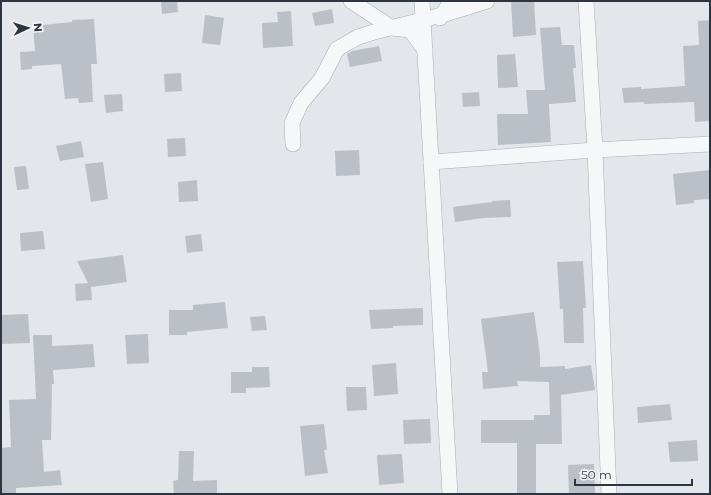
<svg xmlns="http://www.w3.org/2000/svg" width="711" height="495" viewBox="0 0 711 495" font-family="Montserrat,sans-serif">
	<style>
		.building { fill: #bbc0c6 }
		.lines { fill: none; stroke-linecap: round; stroke-linejoin: round }
		.minor-casing { stroke: #a9adb4; stroke-width: 16 }
		.minor { stroke: #f6f7f8; stroke-width: 15 }
	</style>
	<rect width="100%" height="100%" fill="#e3e6ea"/>
	<g class="building">
		<path d="M 161,1 L 177,1 L 178,12 L 162,14 Z"/>
		<path d="M 511,1 L 534,1 L 536,35 L 513,37 Z"/>
		<path d="M 332,9 L 334,23 L 315,26 L 312,13 Z"/>
		<path d="M 291,11 L 293,46 L 263,48 L 262,23 L 278,22 L 277,12 Z"/>
		<path d="M 205,15 L 224,18 L 220,45 L 202,43 Z"/>
		<path d="M 94,19 L 97,64 L 91,64 L 93,102 L 79,103 L 78,98 L 65,99 L 61,64 L 32,66 L 32,69 L 21,70 L 20,52 L 35,51 L 33,26 L 72,22 L 72,20 Z"/>
		<path d="M 710,20 L 710,121 L 695,122 L 694,102 L 644,104 L 644,102 L 624,103 L 622,88 L 641,87 L 641,89 L 685,86 L 683,46 L 699,45 L 698,21 Z"/>
		<path d="M 560,27 L 562,45 L 574,45 L 576,68 L 573,68 L 576,102 L 549,104 L 551,142 L 498,145 L 497,114 L 528,114 L 526,90 L 545,90 L 540,28 Z"/>
		<path d="M 379,46 L 382,61 L 350,67 L 347,54 L 352,51 Z"/>
		<path d="M 515,54 L 518,87 L 498,88 L 497,55 Z"/>
		<path d="M 181,73 L 182,91 L 165,92 L 164,74 Z"/>
		<path d="M 479,92 L 480,106 L 463,107 L 462,93 Z"/>
		<path d="M 122,94 L 123,111 L 106,113 L 104,95 Z"/>
		<path d="M 185,138 L 186,156 L 168,157 L 167,139 Z"/>
		<path d="M 81,141 L 84,157 L 60,161 L 56,146 Z"/>
		<path d="M 359,150 L 360,175 L 336,176 L 335,151 Z"/>
		<path d="M 103,162 L 108,199 L 91,202 L 85,164 Z"/>
		<path d="M 26,166 L 29,189 L 17,190 L 14,167 Z"/>
		<path d="M 710,170 L 710,199 L 694,200 L 694,203 L 676,205 L 673,174 Z"/>
		<path d="M 197,180 L 198,201 L 179,202 L 178,182 Z"/>
		<path d="M 510,200 L 511,217 L 483,218 L 455,222 L 453,207 L 492,202 L 492,201 Z"/>
		<path d="M 43,231 L 45,249 L 21,251 L 20,233 Z"/>
		<path d="M 201,234 L 203,251 L 187,253 L 185,236 Z"/>
		<path d="M 123,255 L 127,282 L 91,287 L 92,300 L 76,301 L 75,284 L 88,283 L 77,261 Z"/>
		<path d="M 583,261 L 586,308 L 583,308 L 584,343 L 564,343 L 563,309 L 560,309 L 557,262 Z"/>
		<path d="M 225,302 L 228,328 L 187,332 L 187,335 L 169,335 L 169,310 L 193,310 L 193,305 Z"/>
		<path d="M 423,308 L 423,325 L 393,326 L 393,328 L 371,329 L 369,310 Z"/>
		<path d="M 534,312 L 540,355 L 540,367 L 565,366 L 565,369 L 591,365 L 595,390 L 561,395 L 562,444 L 536,444 L 536,493 L 517,493 L 517,443 L 481,443 L 481,420 L 534,420 L 534,415 L 550,415 L 549,382 L 517,381 L 518,386 L 483,389 L 482,372 L 488,372 L 481,319 Z"/>
		<path d="M 28,314 L 30,343 L 1,344 L 1,315 Z"/>
		<path d="M 265,316 L 267,330 L 252,331 L 250,317 Z"/>
		<path d="M 148,334 L 149,363 L 127,364 L 125,335 Z"/>
		<path d="M 33,335 L 52,335 L 52,346 L 93,344 L 95,367 L 53,370 L 54,384 L 52,384 L 51,440 L 42,440 L 44,472 L 60,470 L 62,485 L 16,488 L 16,494 L 1,494 L 1,448 L 11,447 L 9,400 L 36,399 Z"/>
		<path d="M 396,363 L 398,394 L 374,396 L 372,365 Z"/>
		<path d="M 252,367 L 269,367 L 270,387 L 246,388 L 246,393 L 231,393 L 231,372 L 252,372 Z"/>
		<path d="M 346,387 L 366,387 L 367,410 L 347,411 Z"/>
		<path d="M 670,404 L 672,420 L 638,423 L 637,407 Z"/>
		<path d="M 430,419 L 431,443 L 404,444 L 403,420 Z"/>
		<path d="M 324,424 L 327,450 L 324,450 L 328,473 L 305,476 L 300,426 Z"/>
		<path d="M 697,440 L 698,461 L 670,462 L 668,442 Z"/>
		<path d="M 179,451 L 194,451 L 193,481 L 217,480 L 217,494 L 174,494 L 173,481 L 178,480 Z"/>
		<path d="M 402,454 L 404,483 L 379,485 L 377,455 Z"/>
		<path d="M 594,464 L 595,493 L 569,494 L 568,465 Z"/>
	</g>
	<g class="lines">
		<g class="minor-casing">
			<g id="minor">
				<path d="M 351,1 L 392,28 L 410,30 L 425,50"/>
				<path d="M 422,1 L 450,494"/>
				<path d="M 586,1 L 595,150 L 609,494"/>
				<path d="M 440,18 L 442,15 L 487,1"/>
				<path d="M 293,144 L 292,123 L 301,103 L 322,78 L 337,49 L 358,37 L 374,32 L 442,15 L 451,1"/>
				<path d="M 431,162 L 595,150 L 710,144"/>
			</g>
		</g>
		<use href="#minor" class="minor"/>
	</g>
	<rect width="711" height="495" fill="none" stroke="#2d3540" stroke-width="4"/>
	<g transform="translate(28 28) rotate(86)" stroke="#f3f5f7" stroke-width="3" paint-order="stroke">
	<path d="M0-3L7 15L0 10L-7 15Z" fill="#2d3540"/>
	<text y="-6" font-size="11" font-weight="bold" text-anchor="middle" fill="#2d3540">N</text>
	</g>
	<path d="M575 479v6h117v-6" fill="none" stroke="#2d3540" stroke-width="2"/>
	<text x="581" y="479" font-size="12" fill="#2d3540" stroke="#f3f5f7" stroke-width="3" paint-order="stroke">50 m</text>
</svg>
